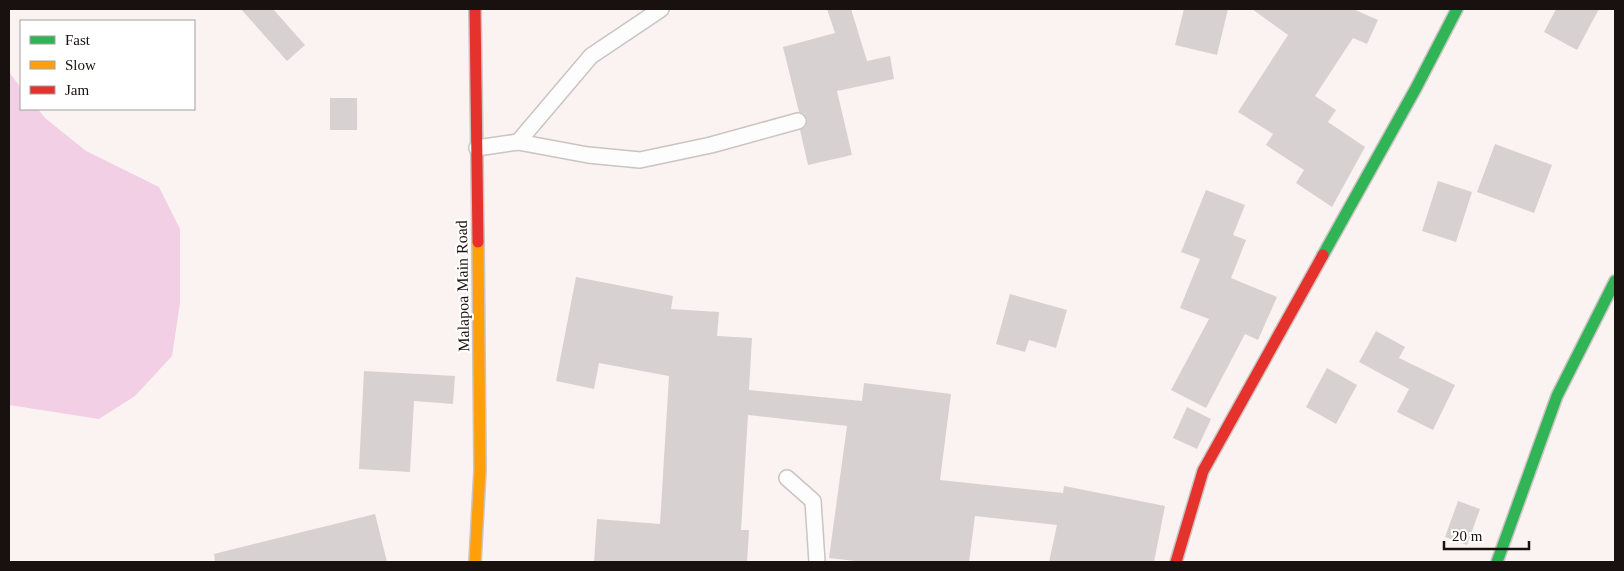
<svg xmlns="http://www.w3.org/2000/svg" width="1624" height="571" viewBox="0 0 1624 571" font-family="Georgia,serif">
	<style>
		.water { fill: #f2cfe5 }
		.building { fill: #d8d1d1 }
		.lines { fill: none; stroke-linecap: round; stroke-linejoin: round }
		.lane-casing { stroke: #cac4c2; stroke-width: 18 }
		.fast-casing { stroke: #cac4c2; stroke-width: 14 }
		.slow-casing { stroke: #cac4c2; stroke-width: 14 }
		.jam-casing { stroke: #cac4c2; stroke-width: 14 }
		.lane { stroke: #fefdfd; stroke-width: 15 }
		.fast { stroke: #30b455; stroke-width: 11 }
		.slow { stroke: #ff9f0a; stroke-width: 11 }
		.jam { stroke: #e5322d; stroke-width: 11 }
		.labels { text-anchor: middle; stroke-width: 4; stroke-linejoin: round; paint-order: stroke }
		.street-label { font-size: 16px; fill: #18110f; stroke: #fff }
	</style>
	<rect width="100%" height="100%" fill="#faf3f1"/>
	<path class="water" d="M 9,72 L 21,88 L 21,109 L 38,109 L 45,118 L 86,151 L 159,187 L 180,229 L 180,303 L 172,356 L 135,396 L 99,419 L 9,405 Z"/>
	<g class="building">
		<path d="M 241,9 L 273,9 L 305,45 L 287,61 Z"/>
		<path d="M 827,9 L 851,9 L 867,61 L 890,56 L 894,79 L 837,91 L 852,155 L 808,165 L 800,130 L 805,127 L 807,119 L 804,114 L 799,112 L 783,47 L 835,33 Z"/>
		<path d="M 1184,9 L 1228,9 L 1217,55 L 1175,45 Z"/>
		<path d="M 1252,9 L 1353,9 L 1378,20 L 1367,44 L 1353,38 L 1315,96 L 1336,110 L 1328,122 L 1365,147 L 1332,207 L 1296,183 L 1304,170 L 1266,145 L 1273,134 L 1238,112 L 1288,35 Z"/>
		<path d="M 1556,9 L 1599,9 L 1577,50 L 1544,32 Z"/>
		<rect x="330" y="98" width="27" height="32"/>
		<path d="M 1495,144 L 1552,165 L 1534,213 L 1477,192 Z"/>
		<path d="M 1438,181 L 1472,192 L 1456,242 L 1422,231 Z"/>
		<path d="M 1206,190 L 1245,205 L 1233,235 L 1246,240 L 1231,278 L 1277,297 L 1258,340 L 1245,334 L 1206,408 L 1171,390 L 1209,319 L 1180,308 L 1200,259 L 1181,252 Z"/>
		<path d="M 576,277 L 673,296 L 671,309 L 719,312 L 717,336 L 752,338 L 749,390 L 862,401 L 864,383 L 951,394 L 940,480 L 1063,493 L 1064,486 L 1165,506 L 1154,562 L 1049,562 L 1057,525 L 975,516 L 969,562 L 864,562 L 829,558 L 847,426 L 748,415 L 741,530 L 749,530 L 747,562 L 594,562 L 597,519 L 660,524 L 669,376 L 599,363 L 594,389 L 556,381 Z"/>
		<path d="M 1010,294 L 1067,310 L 1056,348 L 1029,340 L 1025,352 L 996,344 Z"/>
		<path d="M 1376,331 L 1405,347 L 1399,358 L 1455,385 L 1433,430 L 1397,412 L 1409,389 L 1359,362 Z"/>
		<path d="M 1327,368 L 1357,385 L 1336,424 L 1306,407 Z"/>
		<path d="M 364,371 L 455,376 L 453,404 L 414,401 L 410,472 L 359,469 Z"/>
		<path d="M 1187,407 L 1211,419 L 1197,449 L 1173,438 Z"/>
		<path d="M 1458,501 L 1480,509 L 1467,545 L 1445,537 Z"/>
		<path d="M 375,514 L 387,562 L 215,562 L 214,554 Z"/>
	</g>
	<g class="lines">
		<g class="lane-casing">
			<g id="lane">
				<path d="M 518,142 L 591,56 L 661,9"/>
				<path d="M 477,148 L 518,142 L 588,155 L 640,160 L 711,145 L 798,121"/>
				<path d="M 787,478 L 813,501 L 817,562"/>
			</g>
		</g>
		<g class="fast-casing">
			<g id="fast">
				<path d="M 1323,255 L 1416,88 L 1457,9"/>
				<path d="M 1497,562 L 1557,396 L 1615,281"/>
			</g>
		</g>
		<g class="slow-casing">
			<path id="slow" d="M 475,562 L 480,470 L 478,242"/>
		</g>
		<g class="jam-casing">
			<g id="jam">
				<path d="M 475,9 L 478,242"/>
				<path d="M 1176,562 L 1203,471 L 1323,255"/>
			</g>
		</g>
		<use href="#lane" class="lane"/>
		<use href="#fast" class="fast"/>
		<use href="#slow" class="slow"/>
		<use href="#jam" class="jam"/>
	</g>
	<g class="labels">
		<g class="street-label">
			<text transform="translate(462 286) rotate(-91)" y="6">Malapoa Main Road</text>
		</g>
	</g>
	<rect width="1624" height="571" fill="none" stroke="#18110f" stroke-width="20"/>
	<rect x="20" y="20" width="175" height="90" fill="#ffffff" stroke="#a3a09f"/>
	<rect x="30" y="36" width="25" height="8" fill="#30b455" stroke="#a3a09f"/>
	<text x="65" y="45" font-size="15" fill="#18110f">Fast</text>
	<rect x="30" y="61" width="25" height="8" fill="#ff9f0a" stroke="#a3a09f"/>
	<text x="65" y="70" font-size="15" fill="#18110f">Slow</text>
	<rect x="30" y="86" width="25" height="8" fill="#e5322d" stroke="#a3a09f"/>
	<text x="65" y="95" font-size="15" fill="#18110f">Jam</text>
	<path d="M1444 541v8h85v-8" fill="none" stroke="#18110f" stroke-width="2.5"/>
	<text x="1452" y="541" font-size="15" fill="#18110f" stroke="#ffffff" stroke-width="4" paint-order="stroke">20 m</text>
</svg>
